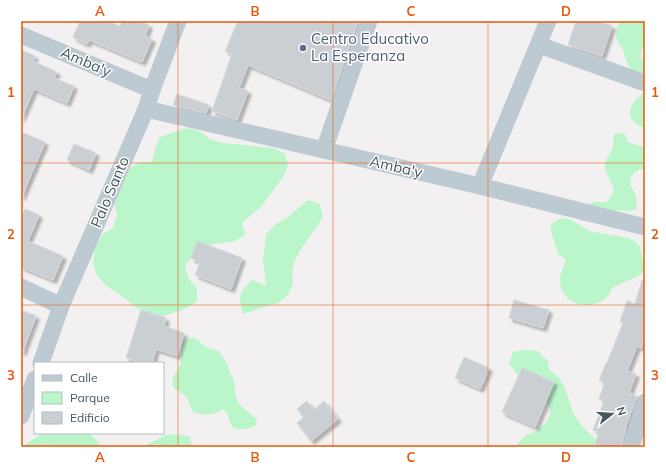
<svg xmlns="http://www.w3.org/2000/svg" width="666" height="468" viewBox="0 0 666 468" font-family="Mulish,sans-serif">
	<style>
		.green { fill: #bbf5ca }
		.building { fill: #cacfd4; stroke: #d4d8dd; filter: url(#shadow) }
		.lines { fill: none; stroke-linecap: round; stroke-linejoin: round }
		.minor { stroke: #bdcad2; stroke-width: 17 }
		.grid { fill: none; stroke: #e8590c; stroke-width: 1; stroke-opacity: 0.55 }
		.service-dot { fill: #5c6f8a; stroke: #fff; stroke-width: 1.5 }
		.labels { text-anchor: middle; stroke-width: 3; stroke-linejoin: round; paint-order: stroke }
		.service-label { font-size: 15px; fill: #4e5e75; stroke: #fff; text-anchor: start }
		.street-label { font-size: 15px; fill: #465761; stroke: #fff }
		.neatline { fill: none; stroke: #e8590c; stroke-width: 1.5 }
		.grid-label { font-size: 13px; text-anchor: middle; font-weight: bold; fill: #e8590c }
	</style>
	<defs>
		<filter id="shadow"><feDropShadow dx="3.5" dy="3.5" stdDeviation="1" flood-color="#0004"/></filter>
	</defs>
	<rect width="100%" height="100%" fill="#f3f0f1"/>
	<g class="green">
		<path d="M 621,21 L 645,21 L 645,46 L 641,50 L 641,57 L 645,59 L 645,68 L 643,73 L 636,75 C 629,69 625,59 623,50 C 622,47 619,45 618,42 C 614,35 616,27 621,21 Z"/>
		<path d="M 645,92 L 645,129 C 640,126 635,124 632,119 C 625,110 637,97 645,92 Z"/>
		<path d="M 186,128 L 199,131 L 210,139 L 222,143 L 273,148 L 285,154 L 288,166 L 283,177 L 261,207 L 242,223 L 245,235 L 235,241 L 207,245 L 194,255 L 185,265 L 188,278 L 197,288 L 197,301 L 185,309 L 161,317 L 149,314 L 137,308 L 127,300 L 105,285 L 97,275 L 93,263 L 95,248 L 102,235 L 113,228 L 117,215 L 111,189 L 129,169 L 140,162 L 152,162 L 155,149 L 160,137 Z"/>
		<path d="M 619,133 L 625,134 L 627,141 C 633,146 639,144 645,148 L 645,168 L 635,172 L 631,177 L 630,184 L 636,196 L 637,209 L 631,211 L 618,210 L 593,215 L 589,204 L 595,202 L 607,202 L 614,191 C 613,182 604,173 605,164 C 605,159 610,155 612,150 C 614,145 613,139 614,134 Z"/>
		<path d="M 308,200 L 320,204 L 323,217 L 301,249 L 295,260 L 292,272 L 293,284 L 288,295 L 278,303 L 243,314 C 238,297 238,293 252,280 L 266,286 L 263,259 L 266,234 L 276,224 L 288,217 Z"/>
		<path d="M 564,218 C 574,219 579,226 588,230 C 599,235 632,235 638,244 C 640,246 641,250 641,253 C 644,261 645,266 642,274 L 612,288 C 604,313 561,310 560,281 C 560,274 564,266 566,260 L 558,254 L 551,231 L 551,225 L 557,220 Z"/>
		<path d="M 194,337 L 207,348 L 219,351 L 227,364 L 231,375 L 233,378 L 235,385 L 235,392 L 238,403 L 256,419 L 257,423 L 255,426 C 247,429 233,433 230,422 C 228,416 228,414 223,409 C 214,416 204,416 193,412 C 190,406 189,400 184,395 C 181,391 175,392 173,385 C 171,377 177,372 180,365 C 183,358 180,350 183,343 C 186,339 189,338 194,337 Z"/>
		<path d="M 525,350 L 538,351 L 548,361 L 549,369 L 559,378 L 565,388 L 573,413 L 581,425 L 598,442 L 597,447 L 514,447 L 525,436 L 536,431 L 546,423 L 551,412 L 546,401 L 526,385 L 509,364 L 513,352 Z"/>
		<path d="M 43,433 L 89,433 L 101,445 L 116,447 L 21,447 Z"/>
		<path d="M 178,434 L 190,437 L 192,447 L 142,447 L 166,435 Z"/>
	</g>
	<g class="building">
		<path d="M 80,21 L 106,21 L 120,26 L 122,21 L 138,21 L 149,25 L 145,36 L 152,39 L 142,62 L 89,40 L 87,44 L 73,37 Z"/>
		<path d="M 238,21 L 358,21 L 331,100 L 248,65 L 239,88 L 248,91 L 237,120 L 212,111 L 232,54 L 225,51 Z"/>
		<path d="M 576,21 L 597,21 L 612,26 L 602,56 L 568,45 Z"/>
		<path d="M 21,50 L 35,56 L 33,61 L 57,72 L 54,78 L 74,86 L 67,103 L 34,89 L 21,119 Z"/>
		<path d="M 177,94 L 209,105 L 206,113 L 173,105 Z"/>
		<path d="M 21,132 L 45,142 L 21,198 Z"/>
		<path d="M 74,144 L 96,153 L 89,170 L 67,160 Z"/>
		<path d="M 25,209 L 39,215 L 28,241 L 63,256 L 53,280 L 21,267 L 21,219 Z"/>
		<path d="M 197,241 L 242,258 L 231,289 L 195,275 L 200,262 L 191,258 Z"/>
		<path d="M 642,280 L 645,281 L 645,335 L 641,348 L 637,346 L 627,371 L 636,374 L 629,393 L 637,396 L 625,428 L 626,428 L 621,447 L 603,447 L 595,444 L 599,432 L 593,430 L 604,401 L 599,399 L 605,382 L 599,380 L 606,363 L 607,363 L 623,323 L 620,322 L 627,301 L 635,304 Z"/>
		<path d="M 514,300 L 549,310 L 543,328 L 509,318 Z"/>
		<path d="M 21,310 L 36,316 L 22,353 L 21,352 Z"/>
		<path d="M 141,310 L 166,318 L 164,326 L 184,333 L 177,356 L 156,349 L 152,363 L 143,363 L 126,358 Z"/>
		<path d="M 464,357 L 489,368 L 480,389 L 455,378 Z"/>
		<path d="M 522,368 L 554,382 L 535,427 L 502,412 Z"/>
		<path d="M 307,401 L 314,410 L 324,401 L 338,419 L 311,441 L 297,423 L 304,417 L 297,409 Z"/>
	</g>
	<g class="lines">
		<g class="minor">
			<path d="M 21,35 L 152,90"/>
			<path d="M 539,45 L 645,83"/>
			<path d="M 146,109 L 480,186 L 645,227"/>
			<path d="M 324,150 L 369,21"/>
			<path d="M 480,186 L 548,21"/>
			<path d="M 21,287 L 61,306"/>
			<path d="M 41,363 L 61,306 L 146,109 L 152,90 L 178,21"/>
			<path d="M 21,416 L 35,379"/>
			<path d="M 631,447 L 645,402"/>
		</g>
	</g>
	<path class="grid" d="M 178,21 L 178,447M 333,21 L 333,447M 488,21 L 488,447M 21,163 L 645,163M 21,305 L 645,305"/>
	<circle class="service-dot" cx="303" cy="48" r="4"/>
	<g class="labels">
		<g class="service-label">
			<text x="311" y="44">Centro Educativo<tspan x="311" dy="17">La Esperanza</tspan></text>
		</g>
		<g class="street-label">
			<text transform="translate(86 62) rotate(23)" y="5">Amba'y</text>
			<text transform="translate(396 167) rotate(13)" y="5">Amba'y</text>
			<text transform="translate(110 192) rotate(-67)" y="5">Palo Santo</text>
		</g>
	</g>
	<rect width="666" height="468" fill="none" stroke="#ffffff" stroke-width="44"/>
	<rect x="34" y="362" width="130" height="72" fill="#ffffff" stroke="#b5bcc0"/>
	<rect x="42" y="375" width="20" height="6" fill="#bdcad2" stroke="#b5bcc0"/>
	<text x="70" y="382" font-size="12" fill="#465761">Calle</text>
	<rect x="42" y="392" width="20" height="12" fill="#bbf5ca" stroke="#b5bcc0"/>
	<text x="70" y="402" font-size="12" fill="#465761">Parque</text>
	<rect x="42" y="412" width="20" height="12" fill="#cacfd4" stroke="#b5bcc0"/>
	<text x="70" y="422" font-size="12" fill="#465761">Edificio</text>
	<g transform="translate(612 414) rotate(73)" stroke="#ffffff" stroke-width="3" paint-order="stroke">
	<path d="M0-3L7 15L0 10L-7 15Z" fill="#465761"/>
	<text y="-6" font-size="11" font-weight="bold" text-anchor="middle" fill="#465761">N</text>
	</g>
	<rect x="22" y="22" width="622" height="424" class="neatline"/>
	<g class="grid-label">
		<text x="100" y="16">A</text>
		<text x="255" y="16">B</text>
		<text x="411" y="16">C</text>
		<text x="566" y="16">D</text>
		<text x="11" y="97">1</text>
		<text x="655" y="97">1</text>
		<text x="11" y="239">2</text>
		<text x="655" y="239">2</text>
		<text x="11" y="380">3</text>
		<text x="655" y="380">3</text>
		<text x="100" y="462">A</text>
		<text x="255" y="462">B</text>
		<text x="411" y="462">C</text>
		<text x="566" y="462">D</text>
	</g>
</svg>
